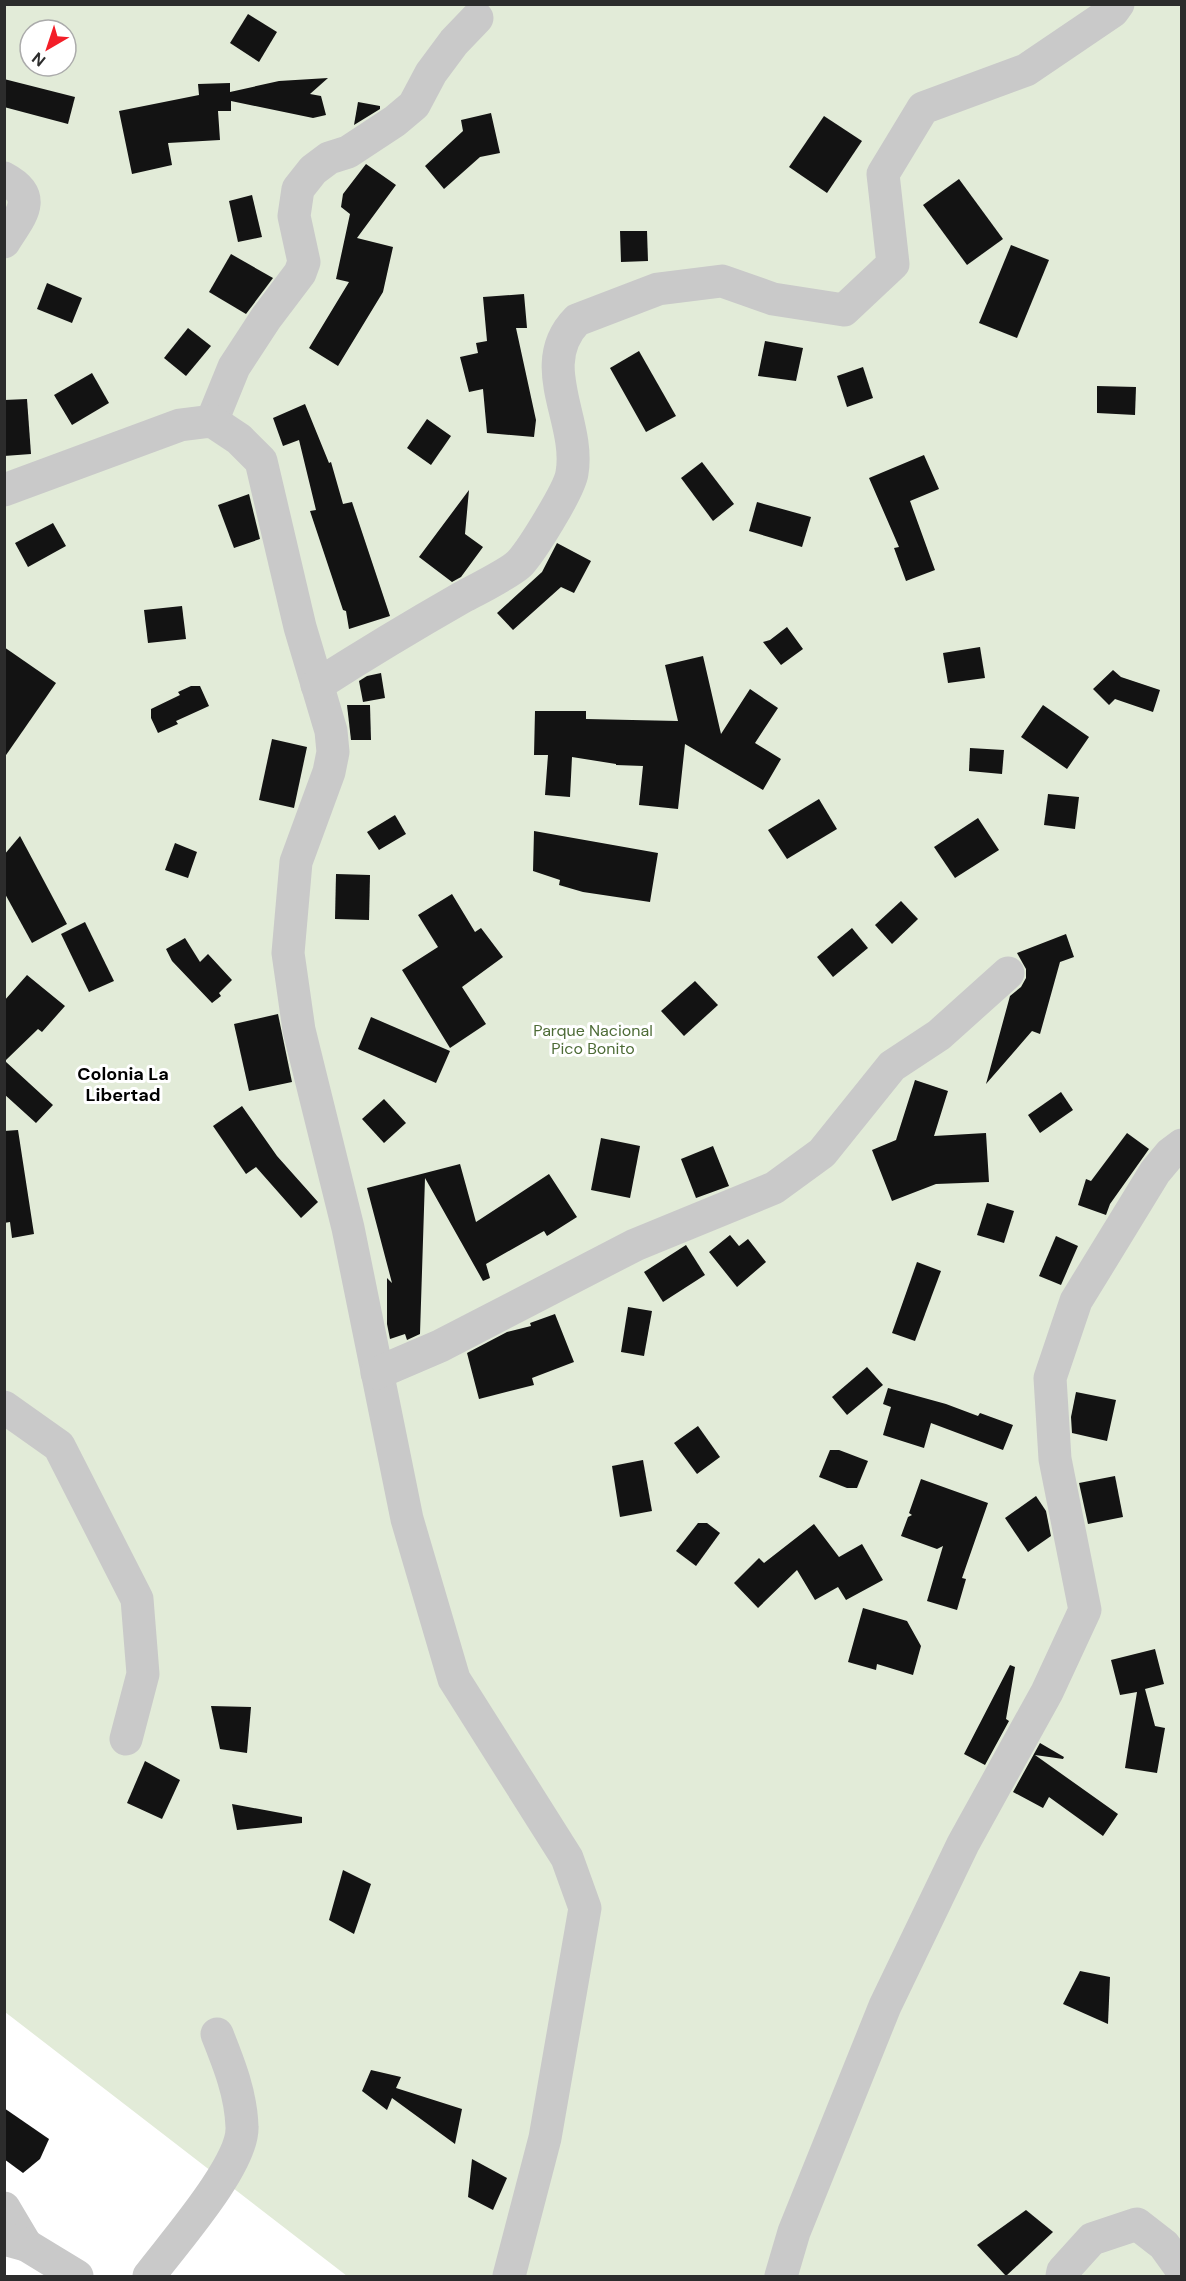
<svg xmlns="http://www.w3.org/2000/svg" width="1186" height="2281" viewBox="0 0 1186 2281" font-family="'DM Sans',sans-serif">
	<style>
		.park { fill: #e2ebd8; fill-rule: evenodd }
		.building { fill: #131313 }
		.lines { fill: none; stroke-linecap: round; stroke-linejoin: round }
		.street { stroke: #c9c9c9; stroke-width: 33 }
		.labels { text-anchor: middle; stroke-width: 6; stroke-linejoin: round; paint-order: stroke }
		.park-label { font-size: 16px; fill: #4d6b36; stroke: #fff }
		.neighbourhood-label { font-size: 18px; font-weight: bold; fill: #000; stroke: #fff }
	</style>
	<rect width="100%" height="100%" fill="#fff"/>
	<path class="park" d="M 4,5 L 1181,5 L 1181,2276 L 347,2276 L 5,2012 ZM 30,30 L 66,30 L 66,66 L 30,66 Z"/>
	<g class="building">
		<path d="M 248,14 L 277,32 L 259,62 L 230,43 Z"/>
		<path d="M 328,78 L 310,94 L 321,96 L 326,115 L 313,118 L 231,101 L 231,111 L 218,111 L 220,140 L 168,143 L 172,165 L 132,174 L 119,111 L 199,95 L 198,84 L 230,83 L 230,92 L 279,81 Z"/>
		<path d="M 4,79 L 75,97 L 68,124 L 4,107 Z"/>
		<path d="M 358,102 L 380,106 L 380,109 L 354,125 Z"/>
		<path d="M 491,113 L 500,153 L 480,157 L 444,189 L 425,166 L 463,131 L 461,120 Z"/>
		<path d="M 824,116 L 862,141 L 827,193 L 789,167 Z"/>
		<path d="M 366,164 L 396,185 L 357,238 L 393,247 L 383,292 L 338,366 L 309,348 L 349,282 L 336,279 L 350,214 L 341,207 L 343,194 Z"/>
		<path d="M 959,179 L 1003,239 L 967,265 L 923,205 Z"/>
		<path d="M 252,195 L 262,237 L 238,242 L 229,201 Z"/>
		<path d="M 620,231 L 647,231 L 648,261 L 621,262 Z"/>
		<path d="M 1011,245 L 1049,260 L 1017,338 L 979,323 Z"/>
		<path d="M 231,254 L 273,278 L 246,314 L 209,292 Z"/>
		<path d="M 47,283 L 82,298 L 72,323 L 37,309 Z"/>
		<path d="M 524,294 L 527,328 L 516,328 L 536,420 L 534,437 L 487,433 L 483,389 L 469,392 L 460,357 L 478,353 L 476,343 L 487,341 L 483,297 Z"/>
		<path d="M 188,328 L 211,346 L 186,376 L 164,358 Z"/>
		<path d="M 765,341 L 803,348 L 796,381 L 758,376 Z"/>
		<path d="M 639,351 L 676,416 L 646,432 L 610,368 Z"/>
		<path d="M 863,367 L 873,398 L 847,407 L 837,376 Z"/>
		<path d="M 92,373 L 109,403 L 72,425 L 54,395 Z"/>
		<path d="M 1097,386 L 1136,387 L 1135,415 L 1097,413 Z"/>
		<path d="M 27,399 L 31,454 L 4,456 L 4,400 Z"/>
		<path d="M 305,404 L 329,463 L 331,462 L 343,504 L 352,502 L 390,616 L 349,629 L 346,611 L 343,610 L 310,511 L 316,510 L 299,440 L 283,446 L 273,418 Z"/>
		<path d="M 427,419 L 451,436 L 431,465 L 407,448 Z"/>
		<path d="M 924,455 L 939,489 L 910,501 L 935,570 L 906,581 L 894,548 L 899,547 L 869,478 Z"/>
		<path d="M 702,462 L 734,504 L 713,521 L 681,478 Z"/>
		<path d="M 469,490 L 465,534 L 483,547 L 461,577 L 452,582 L 419,557 Z"/>
		<path d="M 249,494 L 260,539 L 234,548 L 218,505 Z"/>
		<path d="M 757,502 L 811,517 L 802,547 L 749,531 Z"/>
		<path d="M 53,523 L 66,546 L 28,567 L 15,543 Z"/>
		<path d="M 557,543 L 591,561 L 574,593 L 561,587 L 513,630 L 497,613 L 542,572 Z"/>
		<path d="M 182,606 L 186,639 L 148,643 L 144,610 Z"/>
		<path d="M 787,627 L 803,649 L 781,665 L 763,642 L 770,640 Z"/>
		<path d="M 4,647 L 56,683 L 4,758 Z"/>
		<path d="M 980,647 L 985,678 L 948,683 L 943,653 Z"/>
		<path d="M 703,656 L 721,734 L 750,689 L 778,708 L 755,743 L 781,759 L 763,790 L 685,744 L 678,809 L 639,805 L 643,766 L 616,765 L 616,764 L 572,757 L 570,797 L 545,795 L 548,755 L 534,755 L 535,711 L 586,711 L 586,719 L 678,721 L 665,665 Z"/>
		<path d="M 1113,670 L 1121,677 L 1160,690 L 1153,712 L 1115,699 L 1109,705 L 1093,689 Z"/>
		<path d="M 381,673 L 385,698 L 363,702 L 359,681 L 367,676 Z"/>
		<path d="M 191,686 L 200,686 L 209,706 L 176,721 L 178,724 L 158,733 L 151,718 L 151,709 L 180,695 L 178,692 Z"/>
		<path d="M 347,705 L 370,705 L 371,740 L 351,740 Z"/>
		<path d="M 1043,705 L 1089,737 L 1067,769 L 1021,737 Z"/>
		<path d="M 272,739 L 307,747 L 294,808 L 259,800 Z"/>
		<path d="M 970,748 L 1004,750 L 1002,774 L 969,771 Z"/>
		<path d="M 1048,794 L 1079,797 L 1075,829 L 1044,825 Z"/>
		<path d="M 819,799 L 837,829 L 787,859 L 768,830 Z"/>
		<path d="M 395,815 L 406,834 L 379,850 L 367,832 Z"/>
		<path d="M 978,818 L 999,850 L 955,878 L 934,847 Z"/>
		<path d="M 534,831 L 658,853 L 650,902 L 583,892 L 559,885 L 560,880 L 533,871 Z"/>
		<path d="M 20,836 L 67,924 L 32,943 L 4,892 L 4,855 Z"/>
		<path d="M 175,843 L 197,852 L 188,878 L 165,870 Z"/>
		<path d="M 336,874 L 370,875 L 369,920 L 335,919 Z"/>
		<path d="M 452,894 L 475,932 L 481,928 L 503,957 L 462,987 L 486,1024 L 450,1048 L 402,970 L 438,947 L 418,915 Z"/>
		<path d="M 901,901 L 918,919 L 892,944 L 875,925 Z"/>
		<path d="M 85,922 L 114,981 L 89,992 L 61,934 Z"/>
		<path d="M 852,928 L 868,948 L 833,977 L 817,957 Z"/>
		<path d="M 1066,934 L 1074,957 L 1060,962 L 1040,1034 L 1032,1031 L 986,1084 L 1010,996 L 1021,987 L 1026,978 L 1026,969 L 1017,953 Z"/>
		<path d="M 185,938 L 200,962 L 208,954 L 232,980 L 219,993 L 221,996 L 212,1003 L 172,961 L 166,949 Z"/>
		<path d="M 27,975 L 65,1006 L 42,1032 L 38,1029 L 5,1061 L 53,1105 L 36,1123 L 4,1094 L 4,1001 Z"/>
		<path d="M 695,981 L 718,1005 L 684,1036 L 661,1011 Z"/>
		<path d="M 278,1014 L 292,1082 L 249,1091 L 234,1024 Z"/>
		<path d="M 371,1017 L 450,1051 L 436,1083 L 358,1049 Z"/>
		<path d="M 915,1080 L 948,1091 L 934,1136 L 986,1133 L 989,1182 L 936,1184 L 892,1201 L 872,1150 L 896,1140 Z"/>
		<path d="M 1061,1092 L 1073,1110 L 1040,1133 L 1028,1115 Z"/>
		<path d="M 384,1099 L 406,1123 L 384,1143 L 362,1119 Z"/>
		<path d="M 242,1106 L 277,1156 L 318,1202 L 301,1218 L 256,1167 L 246,1174 L 213,1126 Z"/>
		<path d="M 18,1130 L 34,1234 L 12,1238 L 10,1222 L 4,1223 L 4,1131 Z"/>
		<path d="M 1127,1133 L 1149,1149 L 1110,1204 L 1106,1215 L 1078,1205 L 1086,1179 L 1091,1181 Z"/>
		<path d="M 601,1138 L 640,1146 L 630,1198 L 591,1190 Z"/>
		<path d="M 713,1146 L 729,1186 L 696,1198 L 681,1159 Z"/>
		<path d="M 460,1164 L 476,1222 L 549,1174 L 577,1217 L 547,1236 L 544,1231 L 486,1264 L 490,1278 L 483,1281 L 425,1178 L 420,1334 L 407,1340 L 405,1334 L 390,1339 L 387,1324 L 387,1278 L 392,1283 L 367,1188 Z"/>
		<path d="M 987,1203 L 1014,1211 L 1004,1243 L 977,1235 Z"/>
		<path d="M 730,1235 L 739,1246 L 748,1239 L 766,1262 L 737,1287 L 709,1252 Z"/>
		<path d="M 1056,1236 L 1078,1246 L 1061,1285 L 1039,1276 Z"/>
		<path d="M 686,1245 L 705,1275 L 663,1302 L 644,1272 Z"/>
		<path d="M 917,1262 L 941,1271 L 915,1341 L 892,1333 Z"/>
		<path d="M 628,1307 L 652,1311 L 644,1356 L 621,1352 Z"/>
		<path d="M 555,1314 L 574,1362 L 532,1378 L 534,1385 L 479,1399 L 467,1353 L 507,1332 L 531,1326 L 530,1323 Z"/>
		<path d="M 867,1367 L 883,1385 L 847,1415 L 832,1397 Z"/>
		<path d="M 888,1388 L 946,1404 L 978,1416 L 980,1413 L 1013,1425 L 1003,1450 L 931,1423 L 924,1448 L 883,1435 L 891,1407 L 883,1404 Z"/>
		<path d="M 1076,1392 L 1116,1400 L 1107,1441 L 1072,1433 L 1071,1417 Z"/>
		<path d="M 698,1426 L 720,1457 L 697,1474 L 674,1443 Z"/>
		<path d="M 830,1450 L 839,1450 L 868,1461 L 857,1488 L 847,1488 L 819,1477 Z"/>
		<path d="M 643,1460 L 652,1511 L 620,1517 L 612,1466 Z"/>
		<path d="M 1115,1476 L 1123,1517 L 1088,1524 L 1079,1483 Z"/>
		<path d="M 921,1479 L 988,1503 L 962,1578 L 966,1579 L 957,1610 L 927,1601 L 943,1546 L 937,1549 L 901,1536 L 908,1517 L 912,1515 L 909,1513 Z"/>
		<path d="M 1036,1496 L 1046,1511 L 1051,1536 L 1028,1552 L 1005,1518 Z"/>
		<path d="M 698,1523 L 707,1523 L 720,1533 L 696,1566 L 676,1551 Z"/>
		<path d="M 814,1524 L 839,1557 L 862,1544 L 883,1580 L 846,1600 L 838,1587 L 815,1600 L 797,1570 L 758,1608 L 734,1583 L 759,1558 L 764,1563 Z"/>
		<path d="M 863,1608 L 907,1621 L 921,1646 L 913,1675 L 877,1664 L 876,1670 L 848,1662 Z"/>
		<path d="M 1155,1649 L 1164,1684 L 1145,1689 L 1155,1726 L 1165,1728 L 1157,1773 L 1125,1768 L 1137,1692 L 1120,1695 L 1111,1660 Z"/>
		<path d="M 1010,1665 L 1015,1667 L 1006,1719 L 1009,1721 L 985,1765 L 964,1754 Z"/>
		<path d="M 211,1706 L 251,1707 L 247,1753 L 220,1749 Z"/>
		<path d="M 1040,1743 L 1064,1757 L 1063,1759 L 1035,1755 L 1118,1814 L 1103,1836 L 1049,1797 L 1043,1808 L 1013,1792 Z"/>
		<path d="M 145,1761 L 180,1780 L 162,1819 L 127,1803 Z"/>
		<path d="M 232,1804 L 302,1817 L 302,1823 L 237,1830 Z"/>
		<path d="M 343,1870 L 371,1884 L 354,1934 L 329,1920 Z"/>
		<path d="M 1080,1971 L 1110,1977 L 1108,2024 L 1063,2004 Z"/>
		<path d="M 371,2070 L 401,2077 L 396,2088 L 462,2109 L 455,2144 L 392,2098 L 387,2110 L 362,2091 Z"/>
		<path d="M 4,2108 L 49,2139 L 40,2159 L 23,2173 L 4,2159 Z"/>
		<path d="M 472,2159 L 507,2178 L 493,2210 L 468,2197 Z"/>
		<path d="M 1026,2210 L 1053,2232 L 1006,2276 L 977,2245 Z"/>
	</g>
	<g class="lines">
		<g class="street">
			<path d="M 4,178 C 40,197 20,216 4,242"/>
			<path d="M 212,421 L 234,367 L 266,318 L 300,273 L 304,262 L 294,216 L 298,189 L 313,170 L 329,158 L 348,152 L 395,121 L 414,105 L 431,73 L 454,42 L 477,18"/>
			<path d="M 4,490 L 180,425 L 212,421 L 239,439 L 261,461 L 300,627 L 331,731 L 333,752 L 329,772 L 296,862 L 288,953 L 299,1030 L 348,1228 L 407,1519 L 454,1679 L 567,1858 L 585,1908 L 545,2138 L 509,2276"/>
			<path d="M 317,685 C 364,655 412,626 461,598 C 474,591 512,572 520,563 C 532,550 570,489 572,473 C 581,421 533,365 577,320 L 658,289 L 722,281 L 773,299 L 844,310 L 893,264 L 883,174 L 923,108 L 1026,70 L 1113,11 L 1118,4"/>
			<path d="M 377,1373 L 440,1346 L 635,1245 L 774,1188 L 822,1153 L 892,1066 L 939,1035 L 1008,973"/>
			<path d="M 4,1407 L 59,1446 L 137,1599 L 143,1674 L 126,1739"/>
			<path d="M 4,2208 L 26,2245"/>
			<path d="M 4,2239 L 26,2245 L 77,2276"/>
			<path d="M 149,2276 C 173,2244 244,2164 242,2127 C 241,2094 229,2064 217,2034"/>
			<path d="M 781,2276 L 794,2232 L 885,2006 L 963,1844 L 1047,1692 L 1085,1610 L 1055,1459 L 1050,1378 L 1076,1301 L 1155,1172 L 1170,1154 L 1182,1145"/>
			<path d="M 1062,2276 L 1063,2271 L 1092,2239 L 1137,2224 L 1164,2245 L 1182,2270"/>
		</g>
	</g>
	<g class="labels">
		<g class="park-label">
			<text x="593" y="1036">Parque Nacional<tspan x="593" dy="18">Pico Bonito</tspan></text>
		</g>
		<g class="neighbourhood-label">
			<text x="123" y="1080">Colonia La<tspan x="123" dy="21">Libertad</tspan></text>
		</g>
	</g>
	<rect width="1186" height="2281" fill="none" stroke="#2c2c2c" stroke-width="12"/>
	<g transform="translate(48 48) rotate(219)"><circle r="28" fill="#ffffff" stroke="#ababab" stroke-width="1.5"/>
	<path d="M0-4.5L10 22L0 15L-10 22Z" fill="#f31e28"/>
	<text y="-9" font-size="16" font-weight="bold" text-anchor="middle" fill="#2c2c2c">N</text>
	</g>
</svg>
